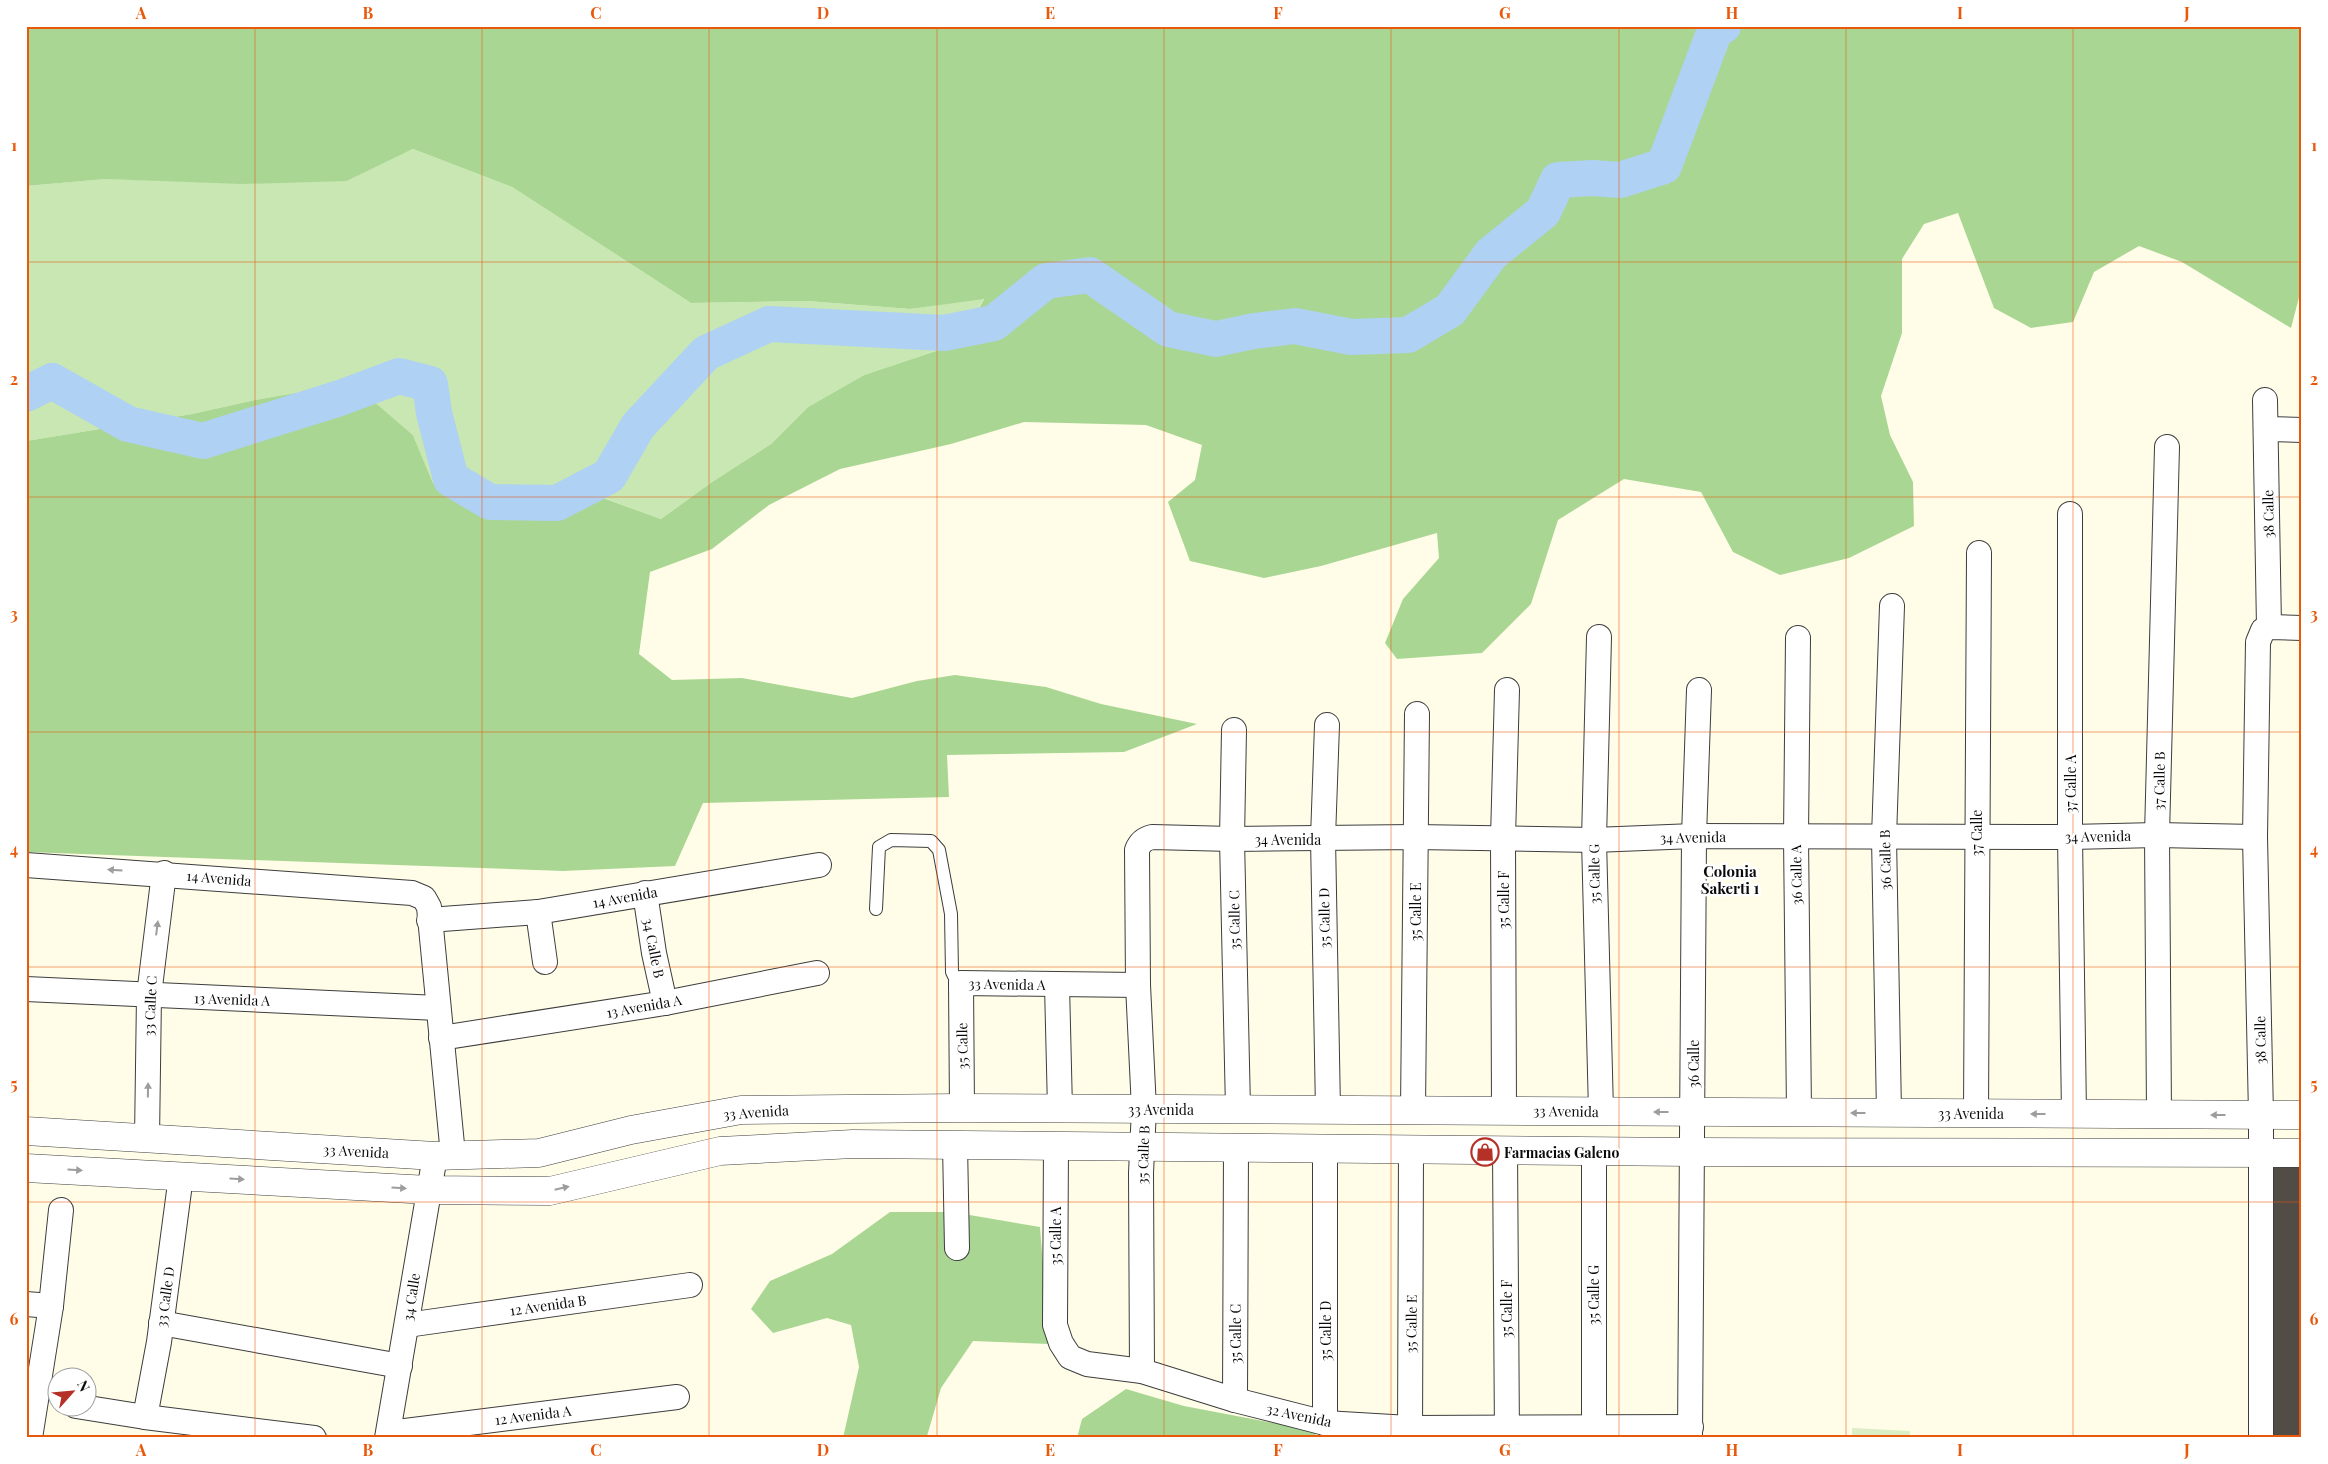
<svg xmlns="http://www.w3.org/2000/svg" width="2328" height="1464" viewBox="0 0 2328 1464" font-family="'Playfair Display',serif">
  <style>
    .green { fill: #c8e7b3 }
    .forest { fill: #a9d793 }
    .pitch { fill: #dbeec5 }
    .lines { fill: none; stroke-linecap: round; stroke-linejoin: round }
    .river { stroke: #aed1f4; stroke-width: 36 }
    .building { fill: #524c47 }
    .service-casing { stroke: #3d3d3d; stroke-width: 14 }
    .minor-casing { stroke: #3d3d3d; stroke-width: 26 }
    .tertiary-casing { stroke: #3d3d3d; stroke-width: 29 }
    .service { stroke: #fff; stroke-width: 12 }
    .minor { stroke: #fff; stroke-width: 24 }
    .tertiary { stroke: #fff; stroke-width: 28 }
    .oneway { fill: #9d9d9d }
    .grid { fill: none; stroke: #e8590c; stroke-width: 1; stroke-opacity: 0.55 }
    .labels { text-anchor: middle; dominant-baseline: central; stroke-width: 5; stroke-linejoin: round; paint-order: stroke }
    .street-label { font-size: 14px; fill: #0a0a0a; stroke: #fff }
    .poi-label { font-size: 14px; font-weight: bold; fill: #0a0a0a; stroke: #fff; text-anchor: start }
    .neighbourhood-label { font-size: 15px; font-weight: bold; fill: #0a0a0a; stroke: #fff }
    .neatline { fill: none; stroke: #e8590c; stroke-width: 2 }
    .grid-label { font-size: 16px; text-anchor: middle; font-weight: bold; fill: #e8590c }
  </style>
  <rect width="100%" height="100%" fill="#fffde7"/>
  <!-- green -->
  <polygon class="green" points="413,149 512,187 691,303 807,301 910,309 984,298 960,343 864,375 808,407 771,444 712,482 661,519 571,486 500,504 433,483 413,435 370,398 312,390 255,400 192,414 26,441 26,186 105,179 347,181"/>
  <!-- forest -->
  <g class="forest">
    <polygon points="26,26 2302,26 2302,286 2291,328 2182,262 2139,246 2094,272 2073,322 2031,328 1994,308 1958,213 1924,224 1902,259 1902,333 1881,396 1890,435 1913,482 1914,526 1849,558 1780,575 1733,552 1701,492 1624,479 1558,520 1531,604 1482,653 1397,659 1385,643 1403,599 1439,558 1437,533 1321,566 1264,578 1190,561 1168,502 1195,480 1202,445 1146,425 1024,422 951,444 840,469 769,505 712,549 650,572 639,654 672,680 742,678 852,698 917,681 955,675 1046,687 1101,704 1197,724 1124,752 947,755 949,797 703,803 675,866 563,871 26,852 26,441 192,414 255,400 312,390 370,398 413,435 433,483 500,504 570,486 661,519 712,482 771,444 808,407 864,375 960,343 984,299 910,309 807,301 691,303 512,187 413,149 347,181 242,184 106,179 26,186"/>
    <polygon points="890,1212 952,1212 1040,1227 1049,1344 973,1341 941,1388 927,1436 929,1438 843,1438 859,1367 851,1325 827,1318 773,1333 751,1309 770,1281 832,1254"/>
    <polygon points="1126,1389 1184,1406 1316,1431 1315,1438 1077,1438 1082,1419"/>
  </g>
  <!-- pitch -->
  <polygon class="pitch" points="1852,1428 1910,1431 1910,1438 1852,1438"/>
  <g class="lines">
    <!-- river -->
    <polyline class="river" points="26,394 52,381 128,424 203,441 340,398 399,376 430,384 434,413 451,479 490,502 557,503 609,476 638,426 706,353 769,324 944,333 994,323 1046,281 1090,275 1168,329 1216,339 1254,331 1295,326 1351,337 1408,335 1450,310 1491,254 1543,212 1558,180 1593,178 1620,180 1664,166 1715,30 1723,26"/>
  </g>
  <!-- building -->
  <polygon class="building" points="2270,1160 2302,1160 2302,1438 2271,1438"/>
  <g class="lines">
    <!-- service casing -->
    <g class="service-casing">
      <polyline id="service" points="876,909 879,847 891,840 931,841 939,850 951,914 952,972 955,978 961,983"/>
    </g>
    <!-- minor casing -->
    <g class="minor-casing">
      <g id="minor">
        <polyline points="2265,400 2269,627"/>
        <polyline points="2266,429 2302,430"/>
        <polyline points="2070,514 2070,837 2074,1114"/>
        <polyline points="1599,637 1594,840 1601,1111"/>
        <polyline points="1798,638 1796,837 1799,1113"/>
        <polyline points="1327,725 1323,838 1328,1110"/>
        <polyline points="1234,730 1232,839 1238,1109"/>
        <polyline points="26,865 412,893 424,898 429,907 453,1155"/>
        <polyline points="645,893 654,953 665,1003"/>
        <polyline points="538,912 545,962"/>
        <polyline points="429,920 538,912 819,865"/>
        <polyline points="1057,985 1060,1109"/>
        <polyline points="26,989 438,1008"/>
        <polyline points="441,1038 665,1003 817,973"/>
        <polyline points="962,1108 961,983 1138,985"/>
        <polyline points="1413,1110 1417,714"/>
        <polyline points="1504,1110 1503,838 1507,690"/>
        <polyline points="1889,1113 1884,837 1892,606"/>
        <polyline points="1976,1114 1979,553"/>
        <polyline points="2159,1114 2157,835 2167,447"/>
        <polyline points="147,1139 149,995 164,873"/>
        <polyline points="955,1145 957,1248"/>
        <polyline points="1056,1146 1055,1325 1061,1343 1070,1357 1087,1364 1142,1371 1235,1400 1325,1423 1409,1428 1691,1427"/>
        <polyline points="1505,1150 1507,1438"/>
        <polyline points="26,1304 51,1306"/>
        <polyline points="161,1323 400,1366"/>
        <polyline points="407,1325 690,1285"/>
        <path d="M1142 1371 1141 1173 1144 1109 1138 985 1137 850C1140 842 1144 839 1152 837L1232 839 1415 837 1594 840 1694 836 2070 837 2157 835 2255 837"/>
        <polyline points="1235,1400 1236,1148"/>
        <polyline points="76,1406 145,1417 314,1438"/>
        <polyline points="145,1417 159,1342 181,1176"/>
        <polyline points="1325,1423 1325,1149"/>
        <polyline points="389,1433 677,1397"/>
        <polyline points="30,1438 51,1306 61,1210"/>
        <polyline points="387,1438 435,1156"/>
        <polyline points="1410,1438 1411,1150"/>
        <polyline points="1594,1438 1594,1151"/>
        <polyline points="1690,1438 1694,836 1699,690"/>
        <polyline points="2261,1438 2261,1115 2255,837 2258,642 2263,630 2269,627 2302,628"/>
      </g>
    </g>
    <!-- tertiary casing -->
    <g class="tertiary-casing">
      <g id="tertiary">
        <polyline points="26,1131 435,1156 539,1153 631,1130 741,1110 962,1108 2302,1115"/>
        <polyline points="26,1168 429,1190 550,1191 720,1151 853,1144 1692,1152 2302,1153"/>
      </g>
    </g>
    <!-- service -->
    <use href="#service" class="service"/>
    <!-- minor -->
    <use href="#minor" class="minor"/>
    <!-- tertiary -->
    <use href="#tertiary" class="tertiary"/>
  </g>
  <!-- one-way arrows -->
  <defs><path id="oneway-solid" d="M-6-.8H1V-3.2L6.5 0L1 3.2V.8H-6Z" transform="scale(1.25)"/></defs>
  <g class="oneway">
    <use href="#oneway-solid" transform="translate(115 870) rotate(-176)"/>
    <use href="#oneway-solid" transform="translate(157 928) rotate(-83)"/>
    <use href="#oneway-solid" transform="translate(148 1090) rotate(-89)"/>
    <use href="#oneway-solid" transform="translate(1661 1112) rotate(-180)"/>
    <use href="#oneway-solid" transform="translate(1858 1113) rotate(-180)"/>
    <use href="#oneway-solid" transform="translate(2038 1114) rotate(-180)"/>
    <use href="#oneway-solid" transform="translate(2218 1115) rotate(-180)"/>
    <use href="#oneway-solid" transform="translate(75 1170) rotate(3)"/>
    <use href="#oneway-solid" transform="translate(237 1179) rotate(3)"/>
    <use href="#oneway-solid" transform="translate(399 1188) rotate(3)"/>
    <use href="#oneway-solid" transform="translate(562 1188) rotate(-13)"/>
  </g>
  <!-- grid -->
  <path class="grid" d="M255 26V1438M482 26V1438M709 26V1438M937 26V1438M1164 26V1438M1391 26V1438M1619 26V1438M1846 26V1438M2073 26V1438M26 262H2302M26 497H2302M26 732H2302M26 967H2302M26 1202H2302"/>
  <!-- icons -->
  <defs>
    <g id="shop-ring" transform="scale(1.4375)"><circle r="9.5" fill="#fff" stroke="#b53127" stroke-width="1.5"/><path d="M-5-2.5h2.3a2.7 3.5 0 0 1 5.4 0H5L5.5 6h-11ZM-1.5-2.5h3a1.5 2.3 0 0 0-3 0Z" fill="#b53127"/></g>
  </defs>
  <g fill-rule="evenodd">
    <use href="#shop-ring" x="1485" y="1152"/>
  </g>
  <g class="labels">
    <!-- street labels -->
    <g class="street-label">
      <text transform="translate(2268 514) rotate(-91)">38 Calle</text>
      <text transform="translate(2159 781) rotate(-89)">37 Calle B</text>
      <text transform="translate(2070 784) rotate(-90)">37 Calle A</text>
      <text transform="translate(1976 833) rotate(-90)">37 Calle</text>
      <text transform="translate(2098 836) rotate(-1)">34 Avenida</text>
      <text transform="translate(1693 837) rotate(-1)">34 Avenida</text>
      <text x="1288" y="839">34 Avenida</text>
      <text transform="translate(1885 860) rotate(-91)">36 Calle B</text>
      <text transform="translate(1594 874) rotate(-91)">35 Calle G</text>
      <text transform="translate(1796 875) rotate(-91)">36 Calle A</text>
      <text transform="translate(219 878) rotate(5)">14 Avenida</text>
      <text transform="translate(625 897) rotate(-10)">14 Avenida</text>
      <text transform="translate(1503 900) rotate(-90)">35 Calle F</text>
      <text transform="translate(1415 912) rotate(-90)">35 Calle E</text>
      <text transform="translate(1324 918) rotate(-91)">35 Calle D</text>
      <text transform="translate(1234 920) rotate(-91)">35 Calle C</text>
      <text transform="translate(654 948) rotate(79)">34 Calle B</text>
      <text transform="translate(1007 984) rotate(1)">33 Avenida A</text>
      <text transform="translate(232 999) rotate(2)">13 Avenida A</text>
      <text transform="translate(150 1006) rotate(-87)">33 Calle C</text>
      <text transform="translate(644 1006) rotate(-10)">13 Avenida A</text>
      <text transform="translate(2260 1040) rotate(-91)">38 Calle</text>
      <text transform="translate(962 1046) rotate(-91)">35 Calle</text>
      <text transform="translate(1693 1064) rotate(-90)">36 Calle</text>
      <text x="1161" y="1109">33 Avenida</text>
      <text transform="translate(1566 1111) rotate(1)">33 Avenida</text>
      <text transform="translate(756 1112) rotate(-4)">33 Avenida</text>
      <text x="1971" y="1113">33 Avenida</text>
      <text transform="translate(356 1151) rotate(3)">33 Avenida</text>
      <text transform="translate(1143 1155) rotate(-88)">35 Calle B</text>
      <text transform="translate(1055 1236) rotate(-90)">35 Calle A</text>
      <text transform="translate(1593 1295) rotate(-90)">35 Calle G</text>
      <text transform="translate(165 1297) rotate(-82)">33 Calle D</text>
      <text transform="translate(411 1297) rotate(-81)">34 Calle</text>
      <text transform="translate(548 1305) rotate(-8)">12 Avenida B</text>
      <text transform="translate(1506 1309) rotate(-90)">35 Calle F</text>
      <text transform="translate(1411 1324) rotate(-89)">35 Calle E</text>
      <text transform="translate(1325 1331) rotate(-90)">35 Calle D</text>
      <text transform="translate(1235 1334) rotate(-90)">35 Calle C</text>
      <text transform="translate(533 1415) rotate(-7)">12 Avenida A</text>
      <text transform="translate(1299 1415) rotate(12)">32 Avenida</text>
    </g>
    <!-- poi labels -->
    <g class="poi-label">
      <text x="1504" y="1152">Farmacias Galeno</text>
    </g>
    <!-- neighbourhood labels -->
    <g class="neighbourhood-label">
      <text x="1730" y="871">Colonia<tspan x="1730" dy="17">Sakerti 1</tspan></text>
    </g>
  </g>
  <!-- border -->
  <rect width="2328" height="1464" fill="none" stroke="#ffffff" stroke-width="55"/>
  <!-- north arrow -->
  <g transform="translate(72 1392) rotate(63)"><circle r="24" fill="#ffffff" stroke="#9d9d9d"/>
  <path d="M0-4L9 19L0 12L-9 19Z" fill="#b53127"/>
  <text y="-8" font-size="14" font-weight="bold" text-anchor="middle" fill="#0a0a0a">N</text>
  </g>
  <rect x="28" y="28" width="2272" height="1408" class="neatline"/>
  <g class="grid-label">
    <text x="141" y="19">A</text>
    <text x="368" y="19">B</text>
    <text x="596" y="19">C</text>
    <text x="823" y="19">D</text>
    <text x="1050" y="19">E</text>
    <text x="1278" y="19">F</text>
    <text x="1505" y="19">G</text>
    <text x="1732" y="19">H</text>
    <text x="1960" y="19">I</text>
    <text x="2187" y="19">J</text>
    <text x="14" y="151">1</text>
    <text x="2314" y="151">1</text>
    <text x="14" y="385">2</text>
    <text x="2314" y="385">2</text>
    <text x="14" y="620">3</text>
    <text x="2314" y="620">3</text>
    <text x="14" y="855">4</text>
    <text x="2314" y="855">4</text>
    <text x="14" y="1090">5</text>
    <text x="2314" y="1090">5</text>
    <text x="14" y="1325">6</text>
    <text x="2314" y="1325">6</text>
    <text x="141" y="1456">A</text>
    <text x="368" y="1456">B</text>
    <text x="596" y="1456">C</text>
    <text x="823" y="1456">D</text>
    <text x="1050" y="1456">E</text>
    <text x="1278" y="1456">F</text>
    <text x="1505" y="1456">G</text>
    <text x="1732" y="1456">H</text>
    <text x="1960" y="1456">I</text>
    <text x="2187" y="1456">J</text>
  </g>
</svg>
